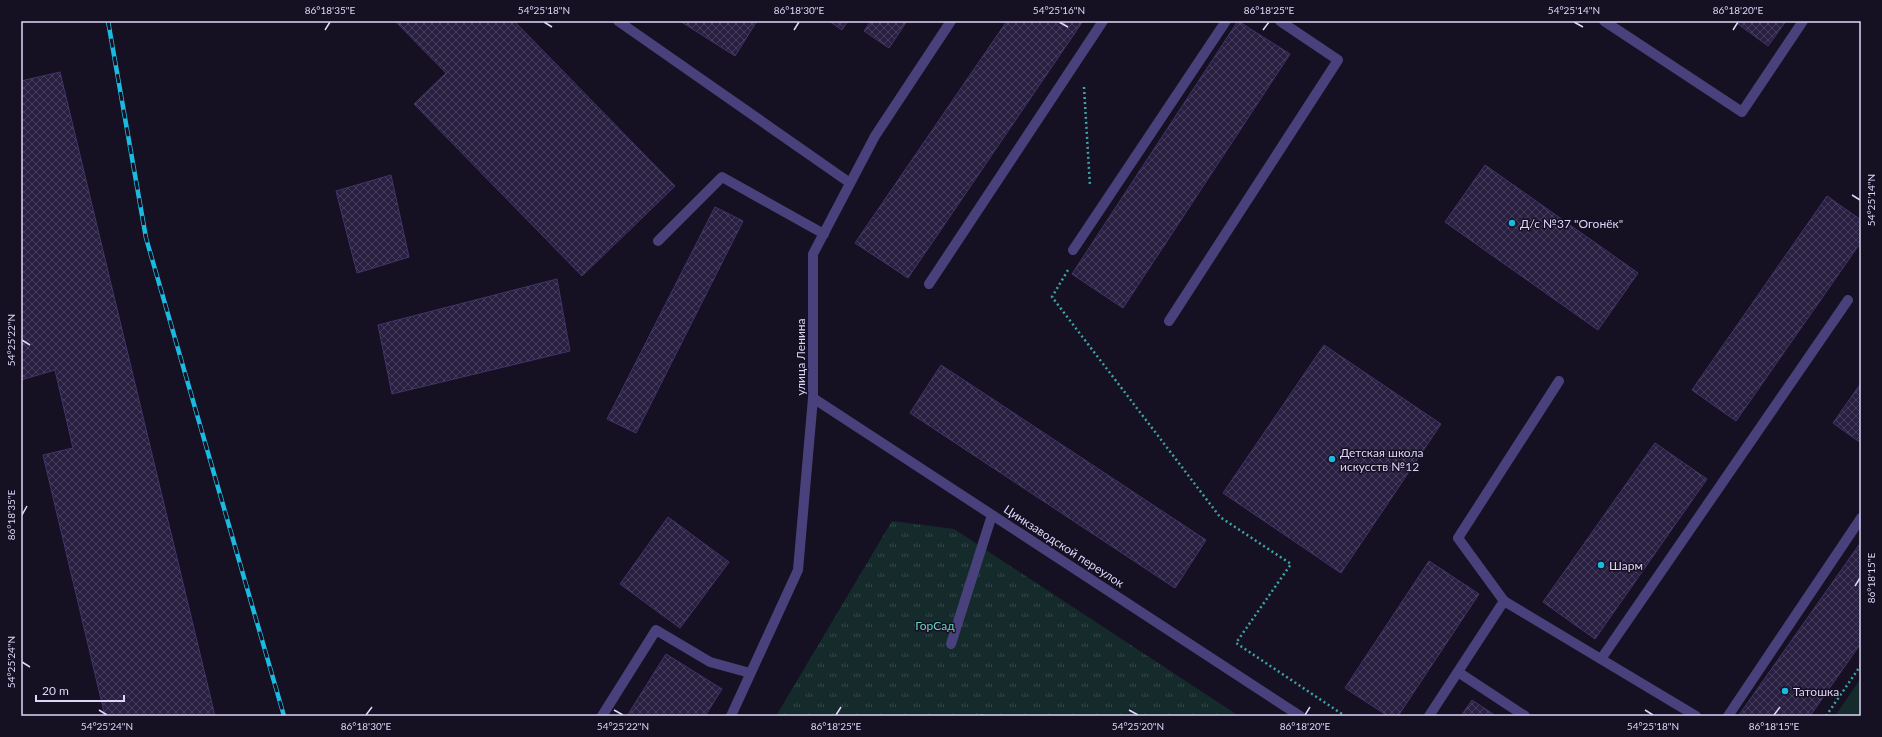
<svg xmlns="http://www.w3.org/2000/svg" width="1882" height="737" viewBox="0 0 1882 737" font-family="Lato,sans-serif">
  <style>
    .grass { fill: #142a2b }
    .park { fill: url(#park-tufts) }
    .building { fill: url(#building-cross-hatch); stroke: #43346a }
    .lines { fill: none; stroke-linecap: round; stroke-linejoin: round }
    .path { stroke: #3da4a7; stroke-width: 2.5; stroke-dasharray: 2 3; stroke-linecap: butt }
    .minor { stroke: #49417b; stroke-width: 10 }
    .rail-casing { stroke: #1bbbe1; stroke-width: 4.5 }
    .rail { stroke: #151122; stroke-width: 3; stroke-dasharray: 9; stroke-linecap: butt }
    .ticks { fill: none; stroke: #ded6fa; stroke-width: 1.5 }
    .poi-dot { fill: #1bbbe1; stroke: #151122; stroke-width: 1.5 }
    .labels { text-anchor: middle; dominant-baseline: central; stroke-width: 3; stroke-linejoin: round; paint-order: stroke }
    .poi-label { font-size: 12px; fill: #ded6fa; stroke: #151122; text-anchor: start }
    .street-label { font-size: 12px; fill: #ded6fa; stroke: #151122 }
    .park-label { font-size: 12px; fill: #6bd1c1; stroke: #151122 }
    .neatline { fill: none; stroke: #ded6fa; stroke-width: 1.5 }
    .ticks-label { font-size: 10px; text-anchor: middle; fill: #ded6fa }
  </style>
  <defs>
    <pattern id="park-tufts" width="24" height="20" patternUnits="userSpaceOnUse"><rect width="24" height="20" fill="#142a2b"/><path d="M3 7l-1-3M5 7V3M7 7l1-3M15 17l-1-3M17 17v-4M19 17l1-3" fill="none" stroke="#36484b"/></pattern>
    <pattern id="building-cross-hatch" width="8" height="8" patternUnits="userSpaceOnUse"><rect width="8" height="8" fill="#291f40"/><path d="M0 0l8 8M0 8l8-8" fill="none" stroke="#483f5c"/></pattern>
  </defs>
  <rect width="100%" height="100%" fill="#151122"/>
  <!-- grass -->
  <polygon class="grass" points="1861,678 1861,716 1835,716"/>
  <!-- park -->
  <polygon class="park" points="892,521 954,529 1239,716 776,716"/>
  <!-- building -->
  <g class="building">
    <polygon points="395,21 514,21 675,186 582,276 414,104 446,73"/>
    <polygon points="680,21 757,21 735,56"/>
    <polygon points="829,21 848,21 842,30"/>
    <polygon points="871,21 907,21 889,48 864,31"/>
    <polygon points="1007,21 1083,21 908,278 855,243"/>
    <polygon points="1238,21 1290,54 1123,308 1072,274"/>
    <polygon points="1734,21 1786,21 1768,46"/>
    <polygon points="60,72 215,716 105,716 43,455 73,448 55,370 21,380 21,81"/>
    <polygon points="1485,165 1638,273 1598,330 1445,222"/>
    <polygon points="391,175 409,257 357,273 336,191"/>
    <polygon points="1827,196 1861,220 1861,242 1736,421 1692,390"/>
    <polygon points="715,207 743,221 636,433 607,419"/>
    <polygon points="557,279 570,351 392,394 378,325"/>
    <polygon points="1324,345 1441,424 1341,573 1223,493"/>
    <polygon points="941,365 1206,540 1175,588 910,413"/>
    <polygon points="1861,383 1861,443 1833,423"/>
    <polygon points="1655,443 1707,479 1595,639 1543,602"/>
    <polygon points="668,517 729,562 680,628 620,584"/>
    <polygon points="1861,542 1861,643 1810,716 1741,716 1739,715"/>
    <polygon points="1429,561 1479,594 1398,716 1388,716 1345,688"/>
    <polygon points="666,654 722,689 705,716 627,716"/>
    <polygon points="1472,700 1496,716 1461,716"/>
  </g>
  <g class="lines">
    <!-- path -->
    <g class="path">
      <polyline points="1084,87 1090,186"/>
      <polyline points="1068,270 1052,297 1220,517 1291,564 1236,643 1345,716"/>
      <polyline points="982,714 982,716"/>
      <polyline points="1826,716 1861,665"/>
    </g>
    <!-- minor -->
    <g class="minor">
      <polyline points="618,21 850,183"/>
      <polyline points="1604,21 1742,112 1803,21"/>
      <polyline points="658,241 722,177 824,234"/>
      <polyline points="1073,250 1226,21"/>
      <polyline points="929,284 1103,21"/>
      <polyline points="1169,321 1338,60 1280,21"/>
      <polyline points="813,398 1300,716"/>
      <polyline points="1504,601 1458,538 1559,381"/>
      <polyline points="951,644 992,515"/>
      <polyline points="1601,659 1848,300"/>
      <polyline points="1458,672 1525,716"/>
      <polyline points="602,716 656,630 710,662 750,673"/>
      <polyline points="731,716 798,570 813,398 813,254 875,136 951,21"/>
      <polyline points="1429,716 1504,601 1696,716"/>
      <polyline points="1728,716 1861,518"/>
    </g>
    <!-- rail casing -->
    <g class="rail-casing">
      <polyline id="rail" points="108,21 146,238 284,716"/>
    </g>
    <!-- rail -->
    <use href="#rail" class="rail"/>
  </g>
  <!-- ticks -->
  <path class="ticks" d="M544 22 552 27M1059 22 1068 27M1574 22 1583 27M325 30 330 22M794 30 799 22M1263 30 1269 22M1733 30 1738 22M1852 195 1860 200M22 340 30 345M22 515 27 506M1855 586 1860 578M22 662 30 667M99 710 107 715M614 710 623 715M1129 710 1138 715M1645 710 1653 715M366 715 372 707M836 715 841 707M1305 715 1310 707M1774 715 1780 707"/>
  <!-- markers -->
  <g class="poi-dot">
    <circle cx="1512" cy="223" r="4"/>
    <circle cx="1332" cy="459" r="4"/>
    <circle cx="1601" cy="565" r="4"/>
    <circle cx="1785" cy="691" r="4"/>
  </g>
  <g class="labels">
    <!-- poi labels -->
    <g class="poi-label">
      <text x="1520" y="223">Д/с №37 "Огонёк"</text>
      <text x="1340" y="452">Детская школа<tspan x="1340" dy="14">искусств №12</tspan></text>
      <text x="1609" y="565">Шарм</text>
      <text x="1793" y="691">Татошка</text>
    </g>
    <!-- street labels -->
    <g class="street-label">
      <text transform="translate(800 357) rotate(-90)">улица Ленина</text>
      <text transform="translate(1064 546) rotate(33)">Цинкзаводской переулок</text>
    </g>
    <!-- park labels -->
    <g class="park-label">
      <text x="935" y="625">ГорСад</text>
    </g>
  </g>
  <!-- border -->
  <rect width="1882" height="737" fill="none" stroke="#151122" stroke-width="44"/>
  <!-- scale -->
  <path d="M36 695v6h88v-6" fill="none" stroke="#ded6fa" stroke-width="2"/>
  <text x="42" y="695" font-size="12" fill="#ded6fa" stroke="#151122" stroke-width="3" paint-order="stroke">20 m</text>
  <rect x="22" y="22" width="1838" height="693" class="neatline"/>
  <g class="ticks-label">
    <text x="330" y="14">86°18'35"E</text>
    <text x="544" y="14">54°25'18"N</text>
    <text x="799" y="14">86°18'30"E</text>
    <text x="1059" y="14">54°25'16"N</text>
    <text x="1269" y="14">86°18'25"E</text>
    <text x="1574" y="14">54°25'14"N</text>
    <text x="1738" y="14">86°18'20"E</text>
    <text transform="translate(1871 200) rotate(-90)" y="4">54°25'14"N</text>
    <text transform="translate(11 340) rotate(-90)" y="4">54°25'22"N</text>
    <text transform="translate(11 515) rotate(-90)" y="4">86°18'35"E</text>
    <text transform="translate(1871 578) rotate(-90)" y="4">86°18'15"E</text>
    <text transform="translate(11 662) rotate(-90)" y="4">54°25'24"N</text>
    <text x="107" y="730">54°25'24"N</text>
    <text x="366" y="730">86°18'30"E</text>
    <text x="623" y="730">54°25'22"N</text>
    <text x="836" y="730">86°18'25"E</text>
    <text x="1138" y="730">54°25'20"N</text>
    <text x="1305" y="730">86°18'20"E</text>
    <text x="1653" y="730">54°25'18"N</text>
    <text x="1774" y="730">86°18'15"E</text>
  </g>
</svg>
